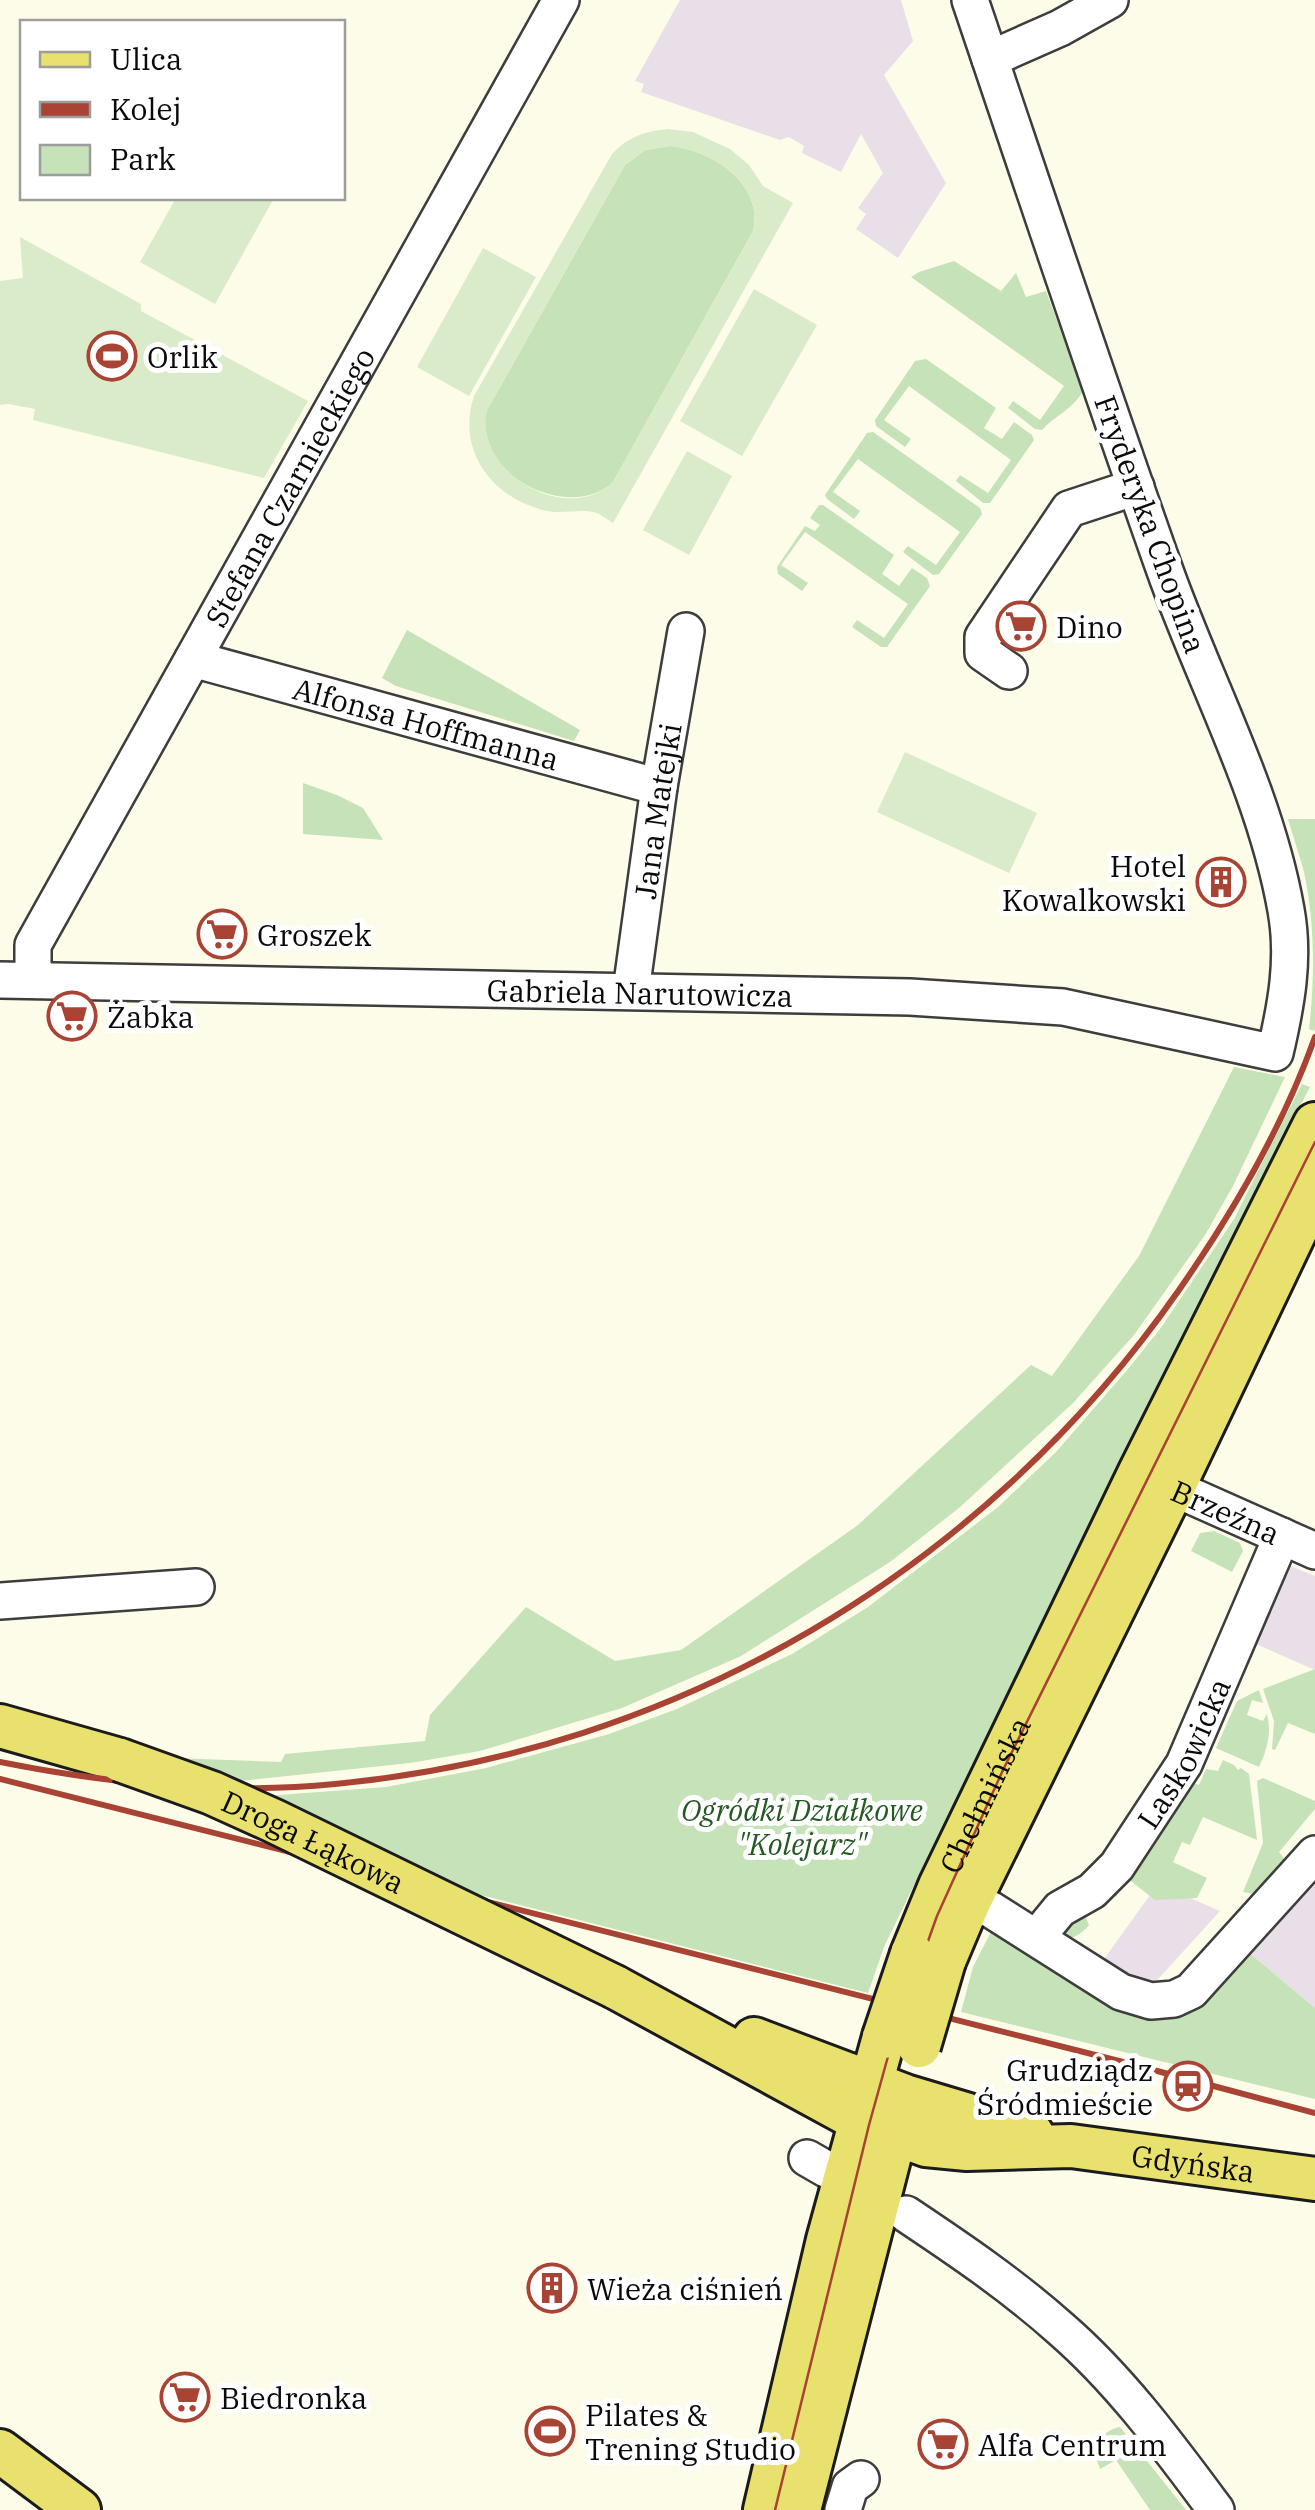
<svg xmlns="http://www.w3.org/2000/svg" width="1315" height="2510" viewBox="0 0 1315 2510" font-family="'IBM Plex Serif',serif">
  <style>
    .industrial { fill: #e8dfe8 }
    .green { fill: #c6e2b8 }
    .pitch { fill: #d9ebc8; fill-rule: evenodd }
    .lines { fill: none; stroke-linecap: round; stroke-linejoin: round }
    .minor-casing { stroke: #3d3d3d; stroke-width: 40 }
    .major-casing { stroke: #1b1b1b; stroke-width: 48 }
    .minor { stroke: #fff; stroke-width: 35 }
    .major { stroke: #e9e16d; stroke-width: 42 }
    .tram { stroke: #a94333; stroke-width: 2.5 }
    .rail { stroke: #a94333; stroke-width: 6 }
    .major-bridge-casing { stroke: #1b1b1b; stroke-width: 48; stroke-linecap: butt }
    .major-bridge { stroke: #e9e16d; stroke-width: 42 }
    .labels { text-anchor: middle; dominant-baseline: central; stroke-width: 10; stroke-linejoin: round; paint-order: stroke }
    .poi-label { font-size: 30px; fill: #0a0a0a; stroke: #fff; text-anchor: start }
    .street-label { font-size: 30px; fill: #0a0a0a; stroke: #fff }
    .park-label { font-size: 30px; font-style: italic; fill: #245923; stroke: #fff }
  </style>
  <rect width="100%" height="100%" fill="#fdfce9"/>
  <!-- industrial -->
  <g class="industrial">
    <polygon points="680,0 901,0 913,41 884,75 946,183 898,258 856,229 866,214 858,208 883,173 861,134 841,172 802,153 804,146 789,137 780,140 641,92 644,84 635,81"/>
    <polygon points="1266,1556 1315,1576 1315,1670 1231,1633"/>
    <polygon points="1315,1875 1315,2008 1246,1950"/>
    <polygon points="1158,1884 1220,1911 1150,1988 1104,1959"/>
  </g>
  <!-- green -->
  <g class="green">
    <path d="M670 146C710 149 765 184 753 231L613 482C573 521 484 479 484 426 484 421 486 415 487 410L625 165 645 150Z"/>
    <path d="M954 261 1001 291 1016 273 1026 297 1046 291 1083 391C1073 409 1056 415 1042 430L1035 429 1008 408 1013 401 1040 420 1064 386 911 277 919 272Z"/>
    <polygon points="926,359 996,408 984,428 1002,439 1014,422 1032,435 1034,440 990,503 983,503 956,481 960,475 988,493 1011,460 909,386 884,420 911,439 905,447 876,426 875,420 915,361"/>
    <polygon points="873,432 980,508 982,514 939,574 933,575 903,552 908,546 936,565 960,532 858,459 833,492 860,511 854,519 827,499 825,495 867,433"/>
    <polygon points="819,505 823,505 894,555 882,574 899,586 912,568 927,578 930,586 887,647 881,647 852,627 857,620 884,638 908,604 805,532 781,565 808,583 802,591 778,574 777,567 805,526 815,531 820,525 810,518"/>
    <polygon points="407,630 580,730 574,741 396,686 382,678"/>
    <polygon points="303,783 337,795 363,808 383,840 303,834"/>
    <path d="M1288 819H1315V1028L1314 1031 1309 1029C1315 977 1315 923 1304 872 1299 854 1293 836 1288 819Z"/>
    <polygon points="1234,1067 1285,1077 1233,1186 1205,1235 1134,1335 1073,1403 959,1508 890,1562 741,1656 622,1708 480,1751 410,1763 231,1782 173,1758 281,1762 285,1754 425,1741 430,1715 526,1607 615,1661 681,1650 858,1525 1031,1365 1052,1376 1139,1256"/>
    <polygon points="1302,1084 1310,1087 1138,1423 884,1947 868,1993 465,1891 265,1796 386,1787 486,1768 609,1734 677,1709 792,1654 868,1607 998,1507 1056,1452 1128,1369 1160,1329 1234,1219"/>
    <polygon points="1214,1531 1240,1543 1243,1551 1232,1572 1191,1551 1200,1533"/>
    <polygon points="1315,1669 1315,1734 1288,1723 1275,1750 1272,1749 1274,1721 1263,1689"/>
    <path d="M1259 1690 1263 1703 1252 1700 1247 1715 1263 1721 1267 1714C1272 1733 1267 1750 1259 1767L1216 1748 1237 1701Z"/>
    <path d="M1223 1760 1234 1765 1238 1770 1241 1768 1249 1774 1257 1840 1203 1817 1190 1845 1182 1842 1173 1862 1207 1878 1197 1898 1155 1900 1127 1878 1116 1897 1109 1891 1083 1911 1089 1925C1080 1936 1072 1939 1057 1940L1188 1781 1199 1785 1206 1769 1218 1771Z"/>
    <polygon points="1263,1778 1315,1801 1315,1809 1279,1852 1288,1863 1255,1894 1243,1892 1263,1843 1257,1781"/>
    <polygon points="993,1928 1132,2016 1157,2020 1182,2014 1246,1950 1315,2008 1315,2099 961,2012 973,1967"/>
    <path d="M1120 2427 1186 2510H1150L1116 2460 1100 2469 1093 2449C1098 2438 1108 2429 1120 2427Z"/>
  </g>
  <!-- pitch -->
  <g class="pitch">
    <path d="M668 129 693 132 730 149 749 165 763 186 793 203 613 523C607 519 599 513 593 512 581 509 562 514 547 511 492 499 456 450 474 396L612 154C628 137 645 131 668 129ZM670 146C710 149 765 184 753 231L613 482C567 527 473 471 487 410L625 165 645 150Z"/>
    <polygon points="176,198 274,198 215,304 140,262"/>
    <polygon points="20,237 141,304 141,311 308,401 264,478 33,420 35,409 8,404 0,405 0,281 23,278"/>
    <polygon points="483,248 536,277 469,396 417,367"/>
    <polygon points="754,289 817,325 742,456 680,421"/>
    <polygon points="687,451 732,476 689,555 643,530"/>
    <polygon points="905,752 1037,813 1009,873 877,812"/>
  </g>
  <g class="lines">
    <!-- minor casing -->
    <g class="minor-casing">
      <g id="minor">
        <polyline points="990,59 1060,28 1110,0"/>
        <path id="s1" d="M193 659 659 787"/>
        <polyline points="1009,671 983,653 983,637 1069,509 1136,487"/>
        <path id="s2" d="M0 980 910 997 1063 1007 1275 1053C1286 1006 1295 959 1286 910 1265 791 1204 681 1164 568 1097 379 1034 189 970 0"/>
        <path id="s3" d="M33 980V945L561 0"/>
        <path id="s4" d="M631 991 659 787 686 631"/>
        <path id="s5" d="M1151 1478 1315 1551"/>
        <polyline points="0,1601 196,1587"/>
        <polyline points="968,1904 990,1909 1121,1992 1151,2001 1174,1999 1191,1991 1315,1854"/>
        <path id="s6" d="M1037 1937 1060 1909 1092 1891 1117 1866 1184 1764 1282 1536"/>
        <polyline points="807,2158 826,2169"/>
        <path d="M906 2214C960 2250 1013 2286 1061 2329 1121 2381 1169 2447 1216 2510"/>
        <polyline points="843,2510 850,2487 861,2479"/>
      </g>
    </g>
    <!-- major casing -->
    <g class="major-casing">
      <g id="major">
        <polyline points="0,1726 120,1760"/>
        <path id="s7" d="M912 1954 940 1886 1140 1472 1315 1124"/>
        <polyline points="944,1961 968,1904 1173,1488 1315,1190"/>
        <path id="s8" d="M615 1987 861 2121 926 2145 967 2149 1071 2146 1315 2179"/>
        <polyline points="754,2039 905,2096 1032,2134"/>
        <polyline points="0,2451 79,2510"/>
        <polyline points="765,2510 828,2240 884,2037"/>
        <polyline points="799,2510 902,2108"/>
      </g>
    </g>
    <!-- minor -->
    <use href="#minor" class="minor"/>
    <!-- major -->
    <use href="#major" class="major"/>
    <!-- tram -->
    <polyline class="tram" points="775,2510 869,2125 892,2042 937,1916 1003,1770 1315,1142"/>
    <!-- rail -->
    <g class="rail">
      <path d="M0 1762C109 1784 223 1795 335 1784 676 1752 983 1571 1179 1290 1234 1211 1283 1127 1315 1037"/>
      <polyline points="0,1779 1131,2064 1315,2113"/>
    </g>
    <!-- major-bridge casing -->
    <g class="major-bridge-casing">
      <g id="major-bridge">
        <path id="s9" d="M120 1760 212 1793 274 1821 615 1987"/>
        <polyline points="884,2037 912,1954"/>
        <polyline points="919,2046 944,1961"/>
      </g>
    </g>
    <!-- major-bridge -->
    <use href="#major-bridge" class="major-bridge"/>
  </g>
  <!-- icons -->
  <defs>
    <g id="stadium-ring" transform="scale(2.5)"><circle r="9.5" fill="#fff" stroke="#a94333" stroke-width="1.5"/><path d="M0-5a6.5 5 0 1 0 0 10a6.5 5 0 1 0 0-10ZM-3.5-1.8h7v3.6h-7Z" fill="#a94333"/></g>
    <g id="supermarket-ring" transform="scale(2.5)"><circle r="9.5" fill="#fff" stroke="#a94333" stroke-width="1.5"/><path d="M-6-5.5h2.5l.6 2H6L4.5 2H-2.5L-4.4-4H-6ZM-1.5 3.2a1.3 1.3 0 1 0 .1 0ZM3 3.2a1.3 1.3 0 1 0 .1 0Z" fill="#a94333"/></g>
    <g id="building-ring" transform="scale(2.5)"><circle r="9.5" fill="#fff" stroke="#a94333" stroke-width="1.5"/><path d="M-4-6H4V6H1V3H-1V6H-4ZM-2.5-4.3h1.7v1.8h-1.7ZM.8-4.3h1.7v1.8H.8ZM-2.5-1h1.7V.8h-1.7ZM.8-1h1.7V.8H.8Z" fill="#a94333"/></g>
    <g id="station-ring" transform="scale(2.5)"><circle r="9.5" fill="#fff" stroke="#a94333" stroke-width="1.5"/><path d="M-3-6H3Q5-6 5-4V2Q5 4 3 4L4.5 6H3L1.5 4h-3L-3 6H-4.5L-3 4Q-5 4-5 2V-4Q-5-6-3-6ZM-3.5-4v3h7v-3ZM-3.5 1v1.5H-2V1ZM2 1v1.5H3.5V1Z" fill="#a94333"/></g>
  </defs>
  <g fill-rule="evenodd">
    <use href="#stadium-ring" x="112" y="356"/>
    <use href="#supermarket-ring" x="1021" y="626"/>
    <use href="#building-ring" x="1221" y="882"/>
    <use href="#supermarket-ring" x="222" y="934"/>
    <use href="#supermarket-ring" x="72" y="1016"/>
    <use href="#station-ring" x="1188" y="2086"/>
    <use href="#building-ring" x="552" y="2288"/>
    <use href="#supermarket-ring" x="185" y="2397"/>
    <use href="#stadium-ring" x="550" y="2431"/>
    <use href="#supermarket-ring" x="943" y="2444"/>
  </g>
  <g class="labels">
    <!-- poi labels -->
    <g class="poi-label">
      <text x="147" y="356">Orlik</text>
      <text x="1056" y="626">Dino</text>
      <text x="1186" y="865" text-anchor="end">Hotel<tspan x="1186" dy="34">Kowalkowski</tspan></text>
      <text x="257" y="934">Groszek</text>
      <text x="107" y="1016">Żabka</text>
      <text x="1153" y="2069" text-anchor="end">Grudziądz<tspan x="1153" dy="34">Śródmieście</tspan></text>
      <text x="587" y="2288">Wieża ciśnień</text>
      <text x="220" y="2397">Biedronka</text>
      <text x="585" y="2414">Pilates &amp;<tspan x="585" dy="34">Trening Studio</tspan></text>
      <text x="978" y="2444">Alfa Centrum</text>
    </g>
    <!-- street labels -->
    <g class="street-label">
      <text stroke="none"><textPath href="#s3" startOffset="560">Stefana Czarnieckiego</textPath></text>
      <text transform="translate(1151 524) rotate(70)">Fryderyka Chopina</text>
      <text stroke="none"><textPath href="#s1" startOffset="242">Alfonsa Hoffmanna</textPath></text>
      <text stroke="none"><textPath href="#s4" startOffset="182">Jana Matejki</textPath></text>
      <text stroke="none"><textPath href="#s2" startOffset="640">Gabriela Narutowicza</textPath></text>
      <text stroke="none"><textPath href="#s5" startOffset="82">Brzeźna</textPath></text>
      <text stroke="none"><textPath href="#s6" startOffset="240">Laskowicka</textPath></text>
      <text stroke="none"><textPath href="#s7" startOffset="175">Chełmińska</textPath></text>
      <text stroke="none"><textPath href="#s9" startOffset="210">Droga Łąkowa</textPath></text>
      <text stroke="none"><textPath href="#s8" startOffset="618">Gdyńska</textPath></text>
    </g>
    <!-- park labels -->
    <g class="park-label">
      <text x="802" y="1809">Ogródki Działkowe<tspan x="802" dy="34">"Kolejarz"</tspan></text>
    </g>
  </g>
  <!-- legend -->
  <rect x="20" y="20" width="325" height="180" fill="#ffffff" stroke="#9d9d9d" stroke-width="2.5"/>
  <rect x="40" y="52" width="50" height="15" fill="#e9e16d" stroke="#9d9d9d" stroke-width="2.5"/>
  <text x="110" y="70" font-size="30" fill="#0a0a0a">Ulica</text>
  <rect x="40" y="102" width="50" height="15" fill="#a94333" stroke="#9d9d9d" stroke-width="2.5"/>
  <text x="110" y="120" font-size="30" fill="#0a0a0a">Kolej</text>
  <rect x="40" y="145" width="50" height="30" fill="#c6e2b8" stroke="#9d9d9d" stroke-width="2.5"/>
  <text x="110" y="170" font-size="30" fill="#0a0a0a">Park</text>
</svg>
